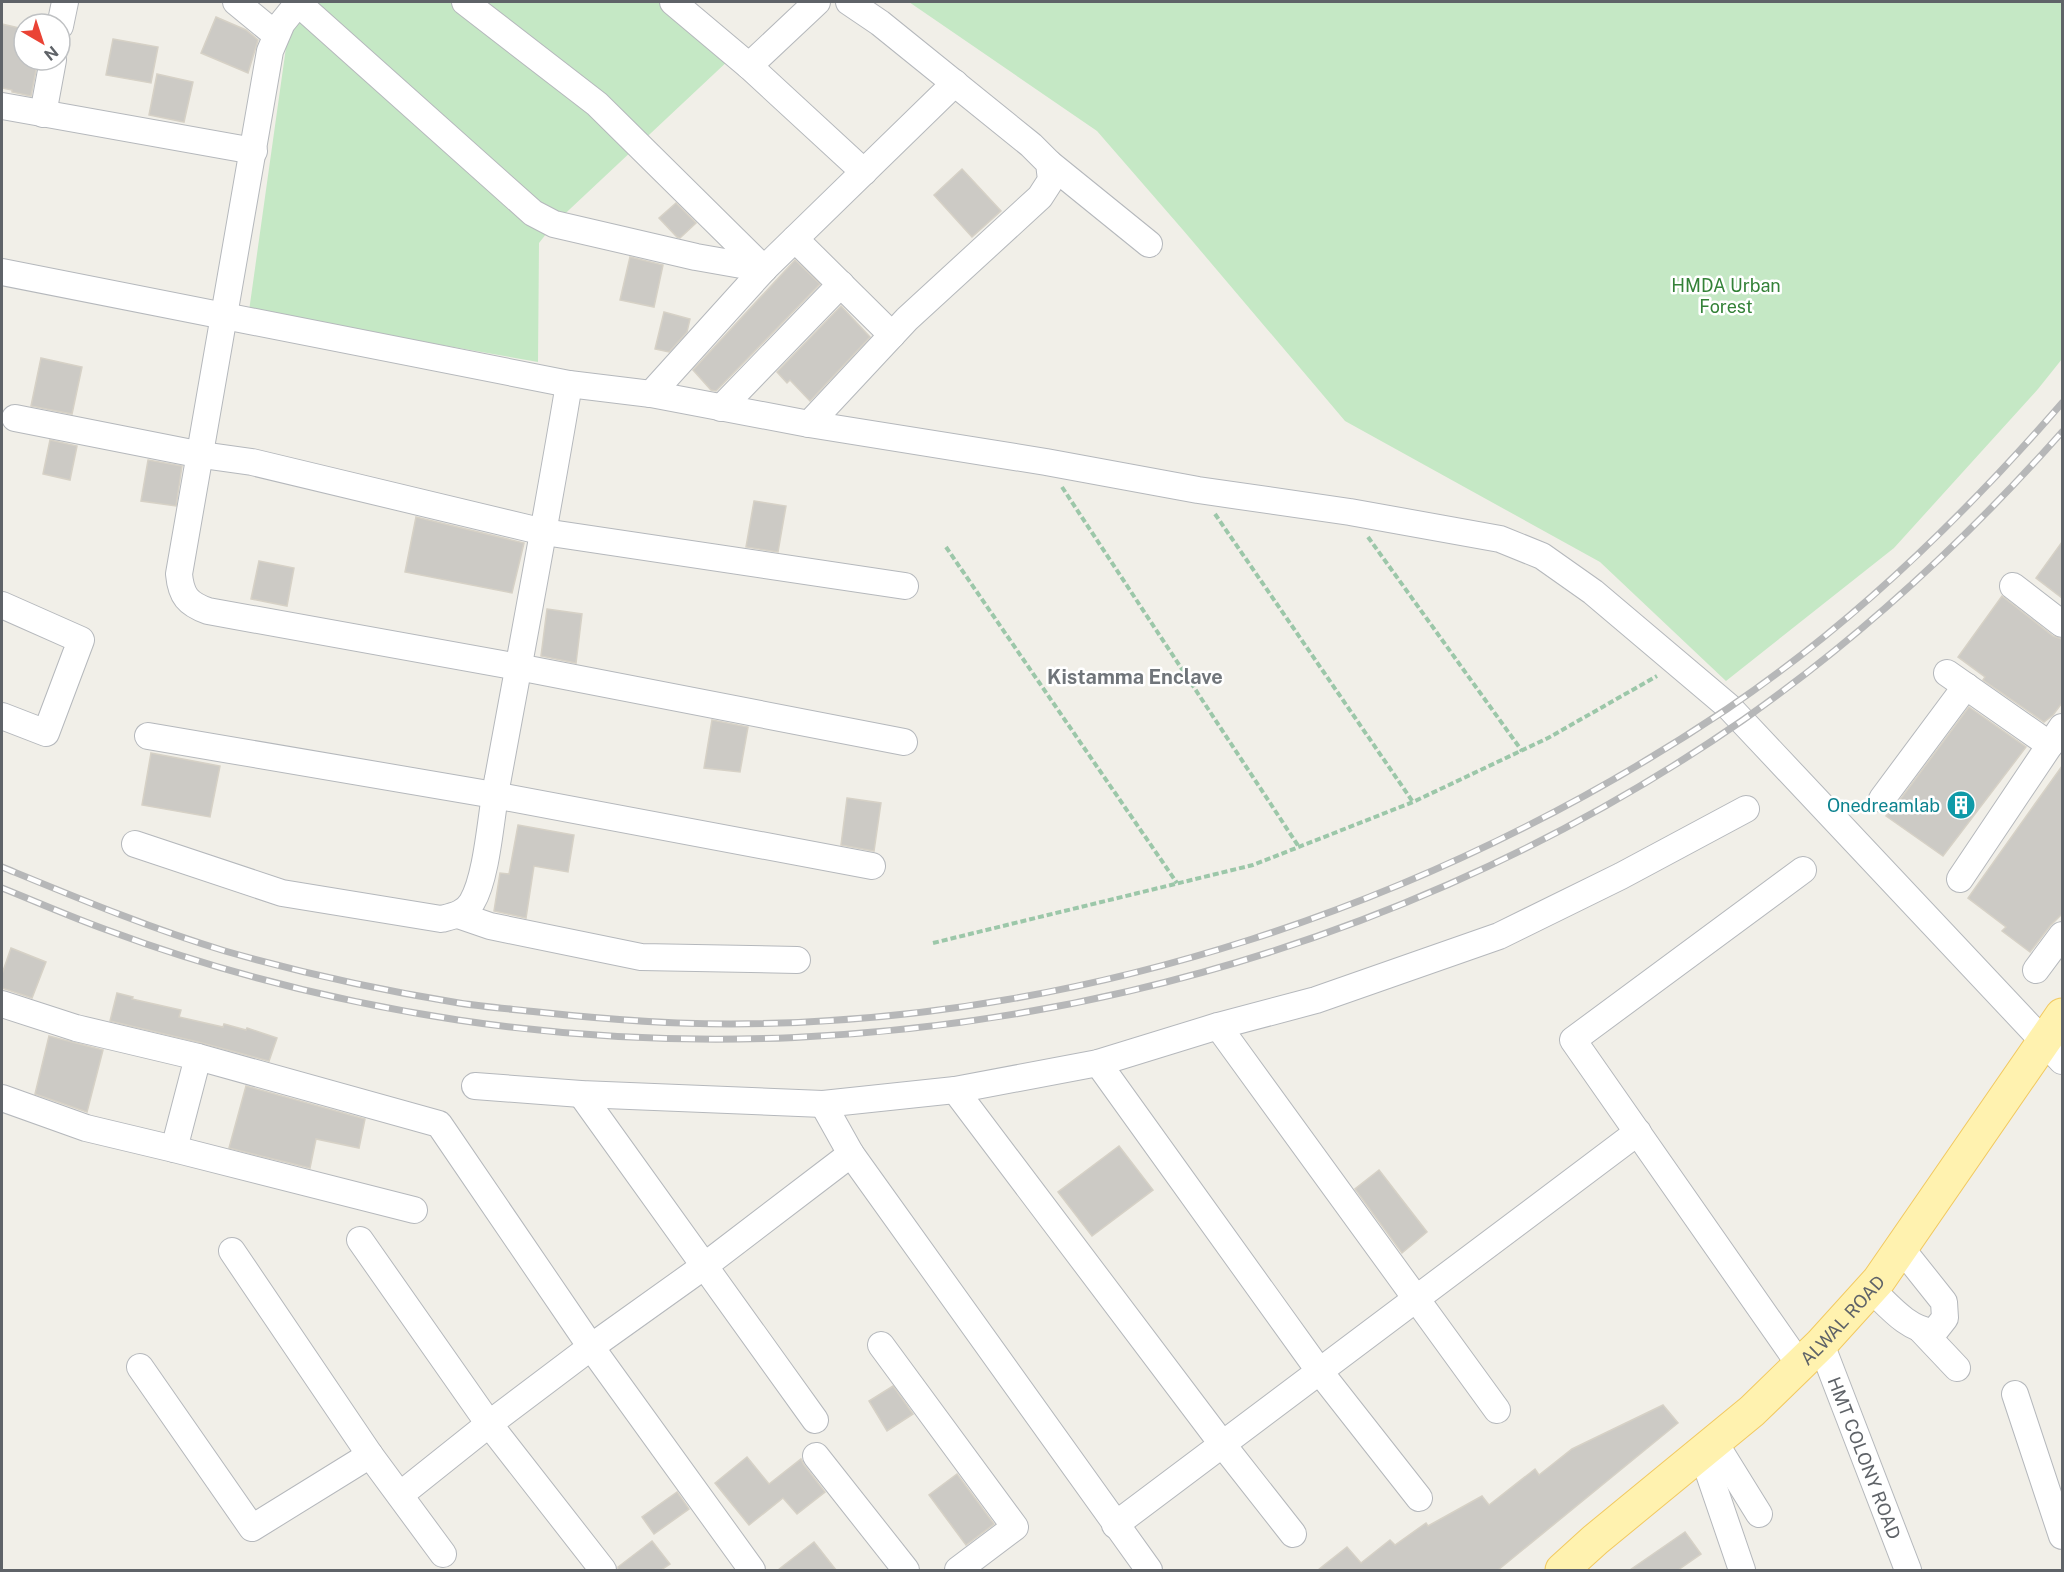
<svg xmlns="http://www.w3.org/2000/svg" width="2064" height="1572" viewBox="0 0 2064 1572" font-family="'Public Sans',sans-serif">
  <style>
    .green { fill: #c5e8c5 }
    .building { fill: #cccac5; stroke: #d6d1c6; stroke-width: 1.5 }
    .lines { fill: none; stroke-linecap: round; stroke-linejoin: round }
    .minor-casing { stroke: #b5b8bc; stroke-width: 28 }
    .major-casing { stroke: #f2c960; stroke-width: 35 }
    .path { stroke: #9cc7a9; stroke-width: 4; stroke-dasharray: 6 3; stroke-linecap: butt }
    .minor { stroke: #fff; stroke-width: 26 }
    .major { stroke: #fff2af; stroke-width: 33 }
    .rail-casing { stroke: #b6b7b8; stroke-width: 7 }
    .rail { stroke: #fff; stroke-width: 4.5; stroke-dasharray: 14; stroke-linecap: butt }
    .labels { text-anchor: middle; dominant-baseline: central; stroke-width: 5; stroke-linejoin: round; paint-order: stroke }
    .park-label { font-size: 18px; fill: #348238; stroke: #fff }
    .culture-label { font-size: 18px; fill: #0d838f; stroke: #fff; text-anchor: end }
    .street-label { font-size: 18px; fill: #5f6368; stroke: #fff }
    .neighbourhood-label { font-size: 20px; font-weight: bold; fill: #70757a; stroke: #fff }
  </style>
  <rect width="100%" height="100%" fill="#f1efe8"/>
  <!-- green -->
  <g class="green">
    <polygon points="305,2 664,2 731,58 554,224 539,243 538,362 249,311 290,19"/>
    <polygon points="909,2 2062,2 2062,359 2038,389 1894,548 1726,681 1600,562 1345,421 1183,230 1097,131"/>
  </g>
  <!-- building -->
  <g class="building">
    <polygon points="216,17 246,30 258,40 248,73 201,53"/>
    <polygon points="2,24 24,29 24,60 38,60 31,96 12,92 12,90 2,88"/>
    <polygon points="113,39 158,47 151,83 106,75"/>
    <polygon points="157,74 193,82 184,122 149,115"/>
    <polygon points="962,169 1001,211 972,237 934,195"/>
    <polygon points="676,203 696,223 680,238 677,237 659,218"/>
    <polygon points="630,257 663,265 654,307 620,300"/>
    <polygon points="795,260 820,284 716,391 711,390 693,370"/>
    <polygon points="841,306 870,337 810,401 790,380 787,383 777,372"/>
    <polygon points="664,312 690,319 687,332 669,352 655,349"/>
    <polygon points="41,358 82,367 72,414 31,406"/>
    <polygon points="50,440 77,446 70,480 43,474"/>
    <polygon points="148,460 182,466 176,506 141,501"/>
    <polygon points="754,501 786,506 778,552 746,547"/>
    <polygon points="416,517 524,543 512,593 405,572"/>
    <polygon points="2062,542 2062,598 2036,578"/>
    <polygon points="259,561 294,568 287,606 251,599"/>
    <polygon points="2002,596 2053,636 2062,639 2062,703 2053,715 2044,722 1983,680 1985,677 1958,657"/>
    <polygon points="547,609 582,614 576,663 541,656"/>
    <polygon points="1969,707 2026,747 1943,856 1886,816 1894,808"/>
    <polygon points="712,720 748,727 740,772 704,768"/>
    <polygon points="151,753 220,766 210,817 142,805"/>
    <polygon points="2062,766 2062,914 2050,926 2030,952 2002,931 2006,927 1968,898"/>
    <polygon points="847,798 881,803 874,851 841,845"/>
    <polygon points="518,825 574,835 568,872 534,866 526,918 494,911 500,873 509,874"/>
    <polygon points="11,948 46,962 32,998 2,988 2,974"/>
    <polygon points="117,993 133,997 132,999 181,1010 179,1017 223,1027 224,1024 246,1030 247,1028 277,1038 269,1061 202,1043 110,1021"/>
    <polygon points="49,1036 103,1050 87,1112 35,1094"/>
    <polygon points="246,1086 365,1119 359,1148 316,1139 310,1168 229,1148"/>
    <polygon points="1119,1146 1153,1190 1092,1236 1058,1192"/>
    <polygon points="1379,1170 1427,1232 1402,1253 1355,1189"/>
    <polygon points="893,1386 913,1414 887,1431 869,1401"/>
    <polygon points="1663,1405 1678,1423 1498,1570 1318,1570 1347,1547 1361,1563 1390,1540 1395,1545 1426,1523 1428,1526 1482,1496 1489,1505 1535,1469 1539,1475 1572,1449"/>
    <polygon points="747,1457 769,1484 801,1459 804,1465 825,1492 797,1514 783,1498 749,1525 715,1483"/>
    <polygon points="957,1474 994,1524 966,1545 929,1495"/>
    <polygon points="677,1492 689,1509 654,1534 642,1517"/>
    <polygon points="1685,1532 1701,1554 1678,1570 1630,1570"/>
    <polygon points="652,1541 670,1564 661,1570 618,1570 618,1567"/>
    <polygon points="814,1542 836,1570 778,1570"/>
  </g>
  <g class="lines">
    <!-- minor casing -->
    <g class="minor-casing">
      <g id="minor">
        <polyline points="236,2 275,34"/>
        <path d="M299 2 282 23 270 51 179 574C181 596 188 604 208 611L518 667 904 742"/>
        <polyline points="465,2 597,104 764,269"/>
        <polyline points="673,2 749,66 864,172"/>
        <polyline points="298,3 533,213 554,224 696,257 764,269"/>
        <polyline points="60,26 65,2"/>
        <polyline points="749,66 817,2"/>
        <polyline points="2,106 254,151"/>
        <polyline points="43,114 53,60"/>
        <polyline points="1049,163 1149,244"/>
        <polyline points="795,239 892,335"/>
        <polyline points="2,272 569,384 651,394 809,424 1046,462 1198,490 1350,512 1500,539 1542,556 1593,592 1729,707 2062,1061"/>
        <polyline points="651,394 764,269 955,83"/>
        <polyline points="721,408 841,284"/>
        <polyline points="15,418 202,455 252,462 544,532 905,586"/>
        <polyline points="809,424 907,319 1040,197 1051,180 1049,163 1031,145 880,23 849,2"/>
        <polyline points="2013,586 2062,624"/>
        <polyline points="2,605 81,640 46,733 2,716"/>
        <polyline points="1947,673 2050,745"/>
        <polyline points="148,736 494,795 872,866"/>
        <polyline points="1882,799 1966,686"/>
        <path d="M135 844 282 893 441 919C453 916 465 914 472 902 488 875 491 811 498 778 522 647 547 516 569 384"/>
        <polyline points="1960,879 2062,727"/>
        <polyline points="458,915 490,926 641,957 797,960"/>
        <polyline points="2036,970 2062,935"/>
        <polyline points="2,1004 76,1028 198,1057 439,1124 591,1347 752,1570"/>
        <polyline points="1218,1026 1497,1410"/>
        <polyline points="1098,1063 1320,1372 1419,1498"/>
        <polyline points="475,1086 581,1094 823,1104"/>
        <polyline points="955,1090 1223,1445 1293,1534"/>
        <polyline points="581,1094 815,1420"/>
        <polyline points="2,1098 86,1128 174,1149 414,1210"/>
        <polyline points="174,1149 198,1057"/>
        <polyline points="360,1240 489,1424 603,1570"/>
        <polyline points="232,1251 370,1455 443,1554"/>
        <path d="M1871 1289C1889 1306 1908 1330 1934 1332L1945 1318 1944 1302 1901 1248"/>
        <polyline points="1922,1331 1957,1368"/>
        <path id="s1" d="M1821 1344 1908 1570"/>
        <polyline points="881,1345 1015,1527 958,1570"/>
        <polyline points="1800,1365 1573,1040 1803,870"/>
        <polyline points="140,1367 252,1528 370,1455"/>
        <polyline points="2015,1394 2062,1536"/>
        <polyline points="1715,1443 1759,1514"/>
        <polyline points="1702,1453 1742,1570"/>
        <polyline points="816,1456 906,1570"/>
        <polyline points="400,1495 489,1424 591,1347 703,1267 851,1154"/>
        <polyline points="1115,1525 1638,1132"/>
        <polyline points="1149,1570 851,1154 823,1104 955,1090 1098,1063 1218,1026 1316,1000 1499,936 1621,876 1746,809"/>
      </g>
    </g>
    <!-- major casing -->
    <g class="major-casing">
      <g id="major">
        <path id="s2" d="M1562 1570 1595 1540 1752 1411 1821 1344 1879 1280 2062 1015"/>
      </g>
    </g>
    <!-- path -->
    <g class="path">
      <polyline points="1062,487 1299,847"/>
      <polyline points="1215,514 1413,802"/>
      <polyline points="1368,537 1522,751"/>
      <polyline points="946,547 1177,883"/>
      <polyline points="933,943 1253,865 1413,802 1548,738 1657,676"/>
    </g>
    <!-- minor -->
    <use href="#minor" class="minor"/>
    <!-- major -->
    <use href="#major" class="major"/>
    <!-- rail casing -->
    <g class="rail-casing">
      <g id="rail">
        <path d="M2 867C75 897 149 928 225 951 302 973 380 990 459 1003 485 1007 511 1009 538 1012 602 1019 667 1024 731 1024 1082 1023 1436 904 1727 709 1853 624 1963 517 2062 403"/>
        <path d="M2 888C37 902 71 917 107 930 220 972 339 1002 458 1020 904 1087 1373 976 1743 720 1861 637 1967 539 2062 432"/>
      </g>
    </g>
    <!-- rail -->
    <use href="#rail" class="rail"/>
  </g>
  <!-- icons -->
  <defs>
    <g id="building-disc" transform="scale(1.5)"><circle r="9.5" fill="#0f9aa8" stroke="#fff"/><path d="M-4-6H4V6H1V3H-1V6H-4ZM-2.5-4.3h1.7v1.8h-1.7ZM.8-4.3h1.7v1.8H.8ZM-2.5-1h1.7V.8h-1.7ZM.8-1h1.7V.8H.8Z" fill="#fff"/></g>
  </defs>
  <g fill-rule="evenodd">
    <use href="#building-disc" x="1961" y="805"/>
  </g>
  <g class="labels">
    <!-- park labels -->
    <g class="park-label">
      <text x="1726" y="285">HMDA Urban<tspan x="1726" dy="21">Forest</tspan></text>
    </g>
    <!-- culture labels -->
    <g class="culture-label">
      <text x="1940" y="805">Onedreamlab</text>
    </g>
    <!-- street labels -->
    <g class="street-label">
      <text stroke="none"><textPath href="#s2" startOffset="376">ALWAL ROAD</textPath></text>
      <text stroke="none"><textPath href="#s1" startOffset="122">HMT COLONY ROAD</textPath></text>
    </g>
    <!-- neighbourhood labels -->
    <g class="neighbourhood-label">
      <text x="1135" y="677">Kistamma Enclave</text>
    </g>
  </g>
  <!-- border -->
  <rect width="2064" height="1572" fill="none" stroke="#5f6368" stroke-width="6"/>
  <!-- north arrow -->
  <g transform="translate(42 42) rotate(141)"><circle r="28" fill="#ffffff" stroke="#bfc1c3" stroke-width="1.5"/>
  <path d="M0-4.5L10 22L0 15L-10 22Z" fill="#ea4335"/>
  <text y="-9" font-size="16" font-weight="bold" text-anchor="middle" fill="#5f6368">N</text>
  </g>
</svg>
